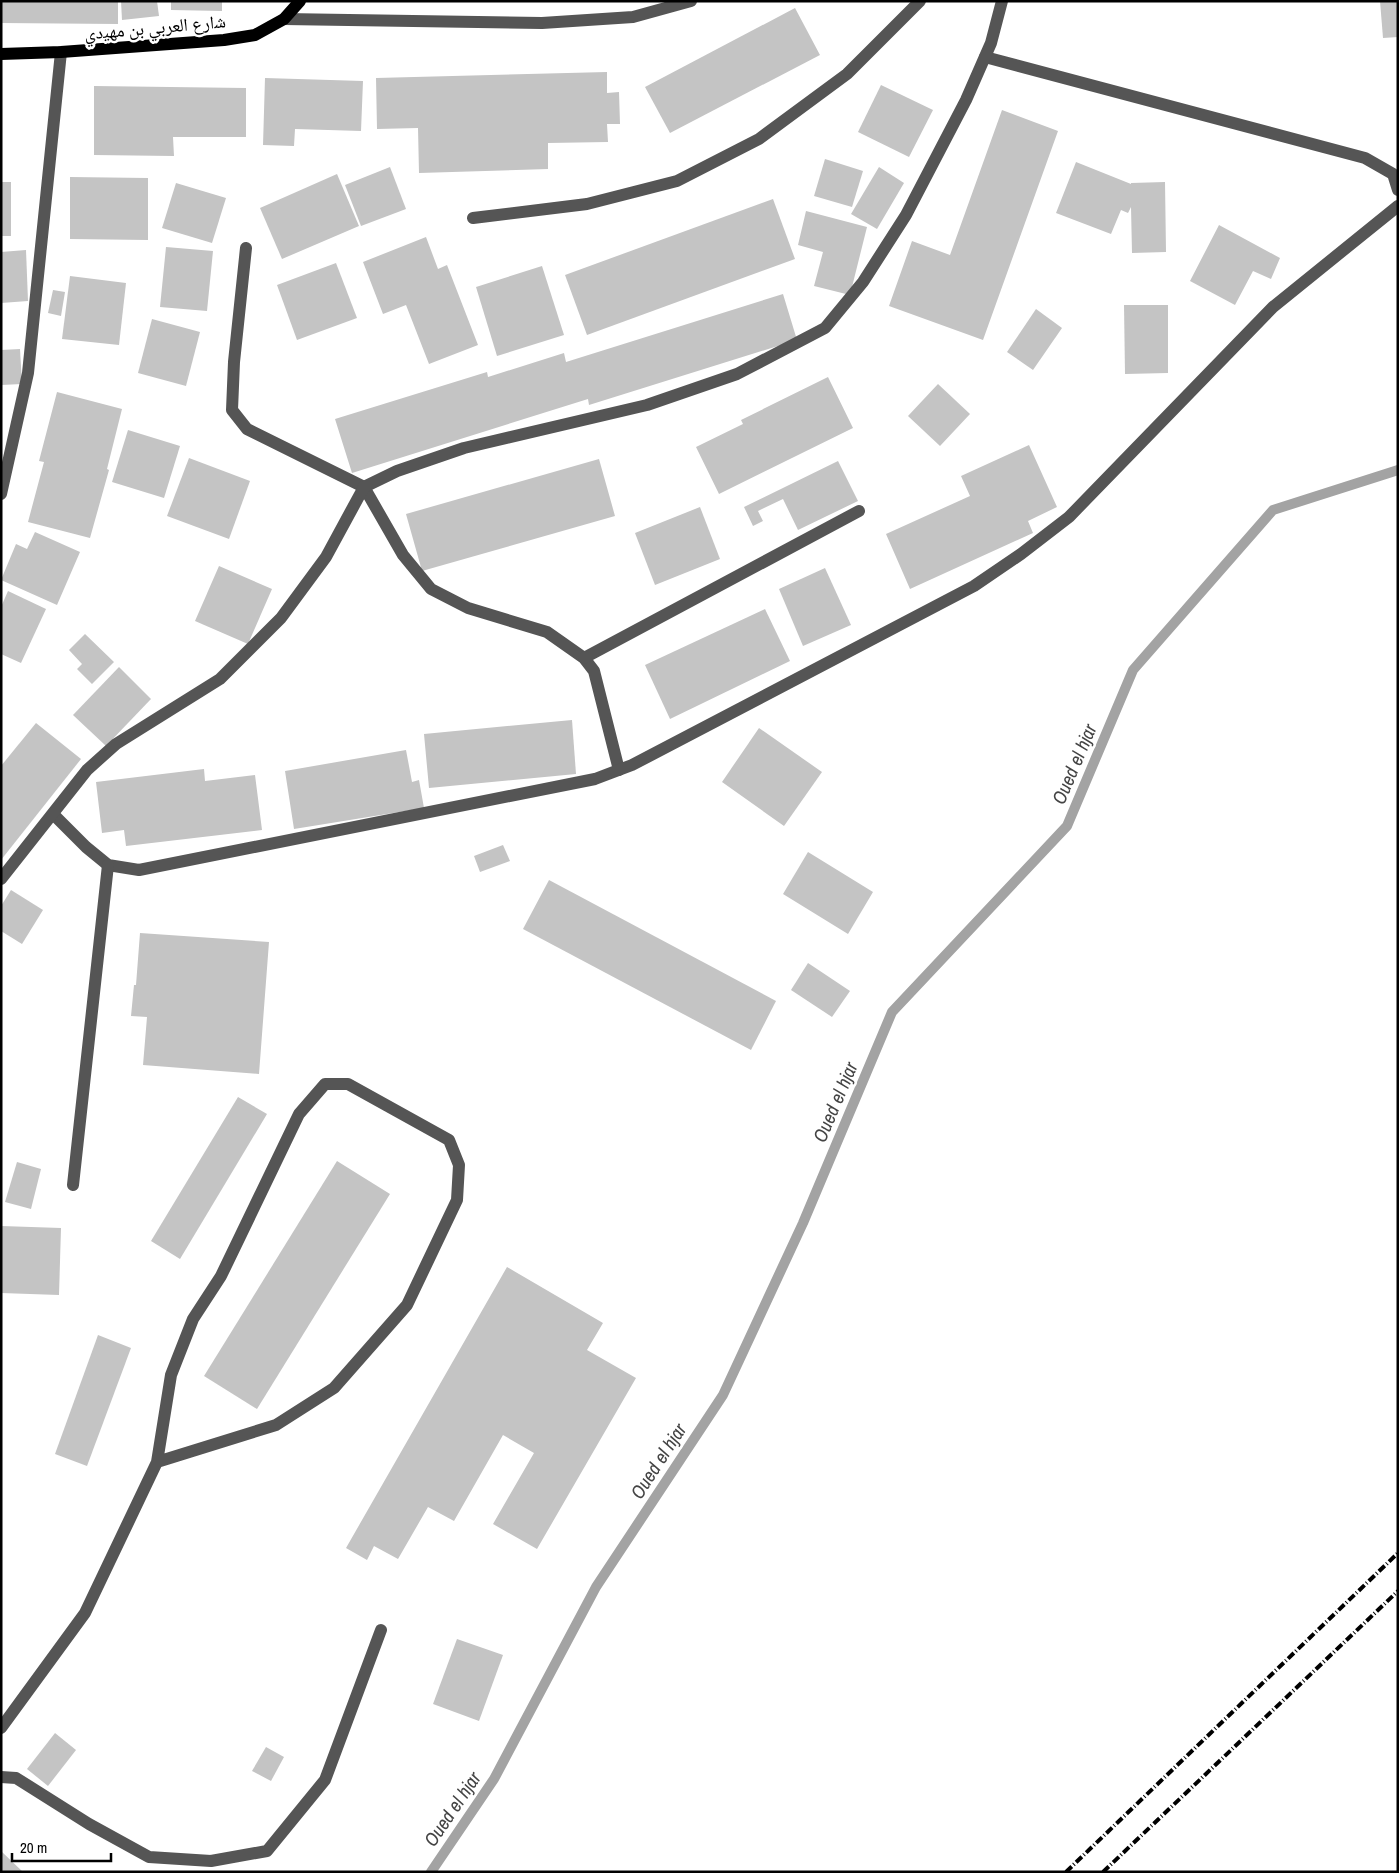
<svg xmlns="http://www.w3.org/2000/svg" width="1399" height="1873" viewBox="0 0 1399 1873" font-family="'Archivo Narrow','Noto Naskh Arabic',sans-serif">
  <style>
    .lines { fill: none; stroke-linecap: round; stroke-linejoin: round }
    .stream { stroke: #a3a3a3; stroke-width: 10 }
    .building { fill: #c4c4c4 }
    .minor { stroke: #555; stroke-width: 12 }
    .major { stroke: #000; stroke-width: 12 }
    .rail { stroke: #000; stroke-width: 4; stroke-dasharray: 8 2.5 1 2.5; stroke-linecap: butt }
    .labels { text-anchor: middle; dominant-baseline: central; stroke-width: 5; stroke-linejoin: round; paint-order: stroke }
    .street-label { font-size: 18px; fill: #000; stroke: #fff }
    .water-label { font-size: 19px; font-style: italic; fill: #444; stroke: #fff }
  </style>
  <rect width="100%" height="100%" fill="#fff"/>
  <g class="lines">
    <!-- stream -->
    <polyline class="stream" points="431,1872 494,1779 596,1587 723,1395 803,1223 892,1012 1067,826 1133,670 1273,510 1398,470"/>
  </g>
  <!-- building -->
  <g class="building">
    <polygon points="1,1 118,1 118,24 1,23"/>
    <polygon points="121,1 157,1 159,16 122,20"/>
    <polygon points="171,1 222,1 222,11 171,10"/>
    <polygon points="1380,1 1398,1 1398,37 1383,38"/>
    <polygon points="795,8 820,55 670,133 645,87"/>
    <polygon points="607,72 607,93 619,92 620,124 607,124 608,142 548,143 548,169 419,173 418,128 377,129 376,78"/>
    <polygon points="265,78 363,81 361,131 295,129 294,146 263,145"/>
    <polygon points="881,85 933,110 909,157 858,132"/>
    <polygon points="94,86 246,88 246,137 173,137 174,156 94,155"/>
    <polygon points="1002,110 1058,131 983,340 889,306 912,241 950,255"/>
    <polygon points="825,159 863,171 852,207 814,196"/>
    <polygon points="1076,162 1131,184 1131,183 1165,182 1166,252 1132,253 1131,207 1128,213 1121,210 1111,234 1056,213"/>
    <polygon points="390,167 406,209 361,226 345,185"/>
    <polygon points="879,167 904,183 877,229 851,214"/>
    <polygon points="337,174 359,226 282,259 260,208"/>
    <polygon points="70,177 148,178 148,240 70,239"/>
    <rect x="1" y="182" width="10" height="54"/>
    <polygon points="176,183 226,198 212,243 162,228"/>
    <polygon points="773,199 795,259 587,335 565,275"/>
    <polygon points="806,211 867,227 850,295 814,286 823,252 798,245"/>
    <polygon points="1219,225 1280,258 1271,279 1253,271 1235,305 1190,281"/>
    <polygon points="426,237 438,269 447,265 478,345 429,364 406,305 383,314 363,262"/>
    <polygon points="166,247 213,251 207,311 160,307"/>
    <polygon points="26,250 28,301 1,303 1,252"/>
    <polygon points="336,263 357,318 297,340 277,285"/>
    <polygon points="542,266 564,335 497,356 476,287"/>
    <polygon points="70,276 126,283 119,345 62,339"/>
    <polygon points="53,290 65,292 61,316 48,313"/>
    <polygon points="783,294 797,340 589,405 588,399 352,473 335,419 487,372 488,377 564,353 566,362"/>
    <polygon points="1124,305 1168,305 1168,373 1125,374"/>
    <polygon points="1036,309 1062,328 1033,370 1007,352"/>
    <polygon points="152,319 200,332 186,386 138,373"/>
    <polygon points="20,349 22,384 1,385 1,350"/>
    <polygon points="828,377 853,428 719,494 696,447 743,424 741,420"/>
    <polygon points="938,384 970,414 940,446 908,416"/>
    <polygon points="57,392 122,409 107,469 109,470 90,538 28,522 44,462 39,461"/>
    <polygon points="128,430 180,446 164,498 112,482"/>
    <polygon points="1029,445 1057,507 1028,521 1033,533 910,589 886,534 970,496 961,476"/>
    <polygon points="189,458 250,481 229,539 167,516"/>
    <polygon points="599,459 615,516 422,571 406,514"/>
    <polygon points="838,461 858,501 798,530 783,499 758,511 763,521 753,526 744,507"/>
    <polygon points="700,507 720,559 655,585 635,533"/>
    <polygon points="35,532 80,552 57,605 1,580 16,544 27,549"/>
    <polygon points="219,566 272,589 248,644 195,621"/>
    <polygon points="825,568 851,625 803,646 779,589"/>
    <polygon points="8,591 46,609 21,663 1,654 1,607"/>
    <polygon points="765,609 790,661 670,719 645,665"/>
    <polygon points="85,634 114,662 92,684 77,669 82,664 69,650"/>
    <polygon points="119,667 151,699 106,746 73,715"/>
    <polygon points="572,720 576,774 429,788 424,734"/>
    <polygon points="36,723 81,759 1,860 1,766"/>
    <polygon points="759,728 822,772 784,826 722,782"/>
    <polygon points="406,750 412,782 419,780 424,808 294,829 285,771"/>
    <polygon points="204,769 205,781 255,775 262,830 126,846 124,830 102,833 96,782"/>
    <polygon points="503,845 510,861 480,872 474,856"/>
    <polygon points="808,852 873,892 848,934 783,894"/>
    <polygon points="549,880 776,1001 751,1050 523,929"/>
    <polygon points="11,890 43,910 22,944 1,931 1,906"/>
    <polygon points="140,933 269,942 259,1074 143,1065 147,1017 131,1016 134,985 136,985"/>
    <polygon points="808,963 850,991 832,1017 791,990"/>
    <polygon points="238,1097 267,1114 180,1259 151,1241"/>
    <polygon points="337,1161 390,1194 257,1409 204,1376"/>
    <polygon points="17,1162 41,1169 31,1209 5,1202"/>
    <polygon points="1,1226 61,1228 59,1295 1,1293"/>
    <polygon points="507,1267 603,1323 587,1350 636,1378 537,1549 493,1524 534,1453 503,1435 454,1521 428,1507 398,1559 374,1546 367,1560 346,1548"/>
    <polygon points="98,1335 131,1348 87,1466 55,1454"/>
    <polygon points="457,1639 503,1655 479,1721 433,1704"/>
    <polygon points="55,1733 76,1750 48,1786 27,1769"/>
    <polygon points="266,1747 284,1757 271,1781 252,1771"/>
    <polygon points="1,1851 23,1872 1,1872"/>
  </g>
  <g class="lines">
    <!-- minor -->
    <g class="minor">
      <polyline points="284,19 542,23 633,17 691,1"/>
      <polyline points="985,57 1365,158 1393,174 1398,190"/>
      <polyline points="473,218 587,204 677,181 759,139 847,74 920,1"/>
      <polyline points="246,248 234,362 232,410 247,429 364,487 403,555 431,589 468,608 547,632 584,658 594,671 619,770"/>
      <polyline points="1,494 28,373 61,52"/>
      <polyline points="584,658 859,511"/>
      <polyline points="53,814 86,847 108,865 139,870 595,779 632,765 974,586 1021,554 1069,517 1273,307 1398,206"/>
      <polyline points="1,879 87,770 116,744 220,679 281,618 326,557 364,487 397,471 464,448 647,405 737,374 825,328 863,282 906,215 966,100 991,43 1002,1"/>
      <polyline points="73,1185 108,865"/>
      <polyline points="1,1728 85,1613 157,1462 171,1375 193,1319 221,1276 299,1114 325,1084 348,1084 449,1140 459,1165 457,1200 407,1305 334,1388 276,1425 157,1462"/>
      <polyline points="1,1777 16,1778 89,1824 149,1857 211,1861 267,1851 325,1780 381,1630"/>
    </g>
    <!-- major -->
    <polyline class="major" points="1,54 61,52 224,40 255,35 284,19 300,1"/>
    <!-- rail -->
    <g class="rail">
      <polyline points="1066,1872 1398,1553"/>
      <polyline points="1103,1872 1398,1591"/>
    </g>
  </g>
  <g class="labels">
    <!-- street labels -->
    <g class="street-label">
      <text transform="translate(155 27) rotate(-5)">ﺷﺍﺭﻉ ﺍﻟﻌﺮﺑﻲ ﺑﻦ ﻣﻬﻴﺩﻱ</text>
    </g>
    <!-- water labels -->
    <g class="water-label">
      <text transform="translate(1074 764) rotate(-67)">Oued el hjar</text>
      <text transform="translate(835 1102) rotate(-67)">Oued el hjar</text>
      <text transform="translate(658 1461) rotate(-57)">Oued el hjar</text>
      <text transform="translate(452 1809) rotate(-56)">Oued el hjar</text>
    </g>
  </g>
  <!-- border -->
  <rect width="1399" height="1873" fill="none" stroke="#000000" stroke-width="5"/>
  <!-- scale -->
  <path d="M12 1853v8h99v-8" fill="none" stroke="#000000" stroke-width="2.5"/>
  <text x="20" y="1853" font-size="15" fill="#000000" stroke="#ffffff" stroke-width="4" paint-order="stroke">20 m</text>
</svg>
